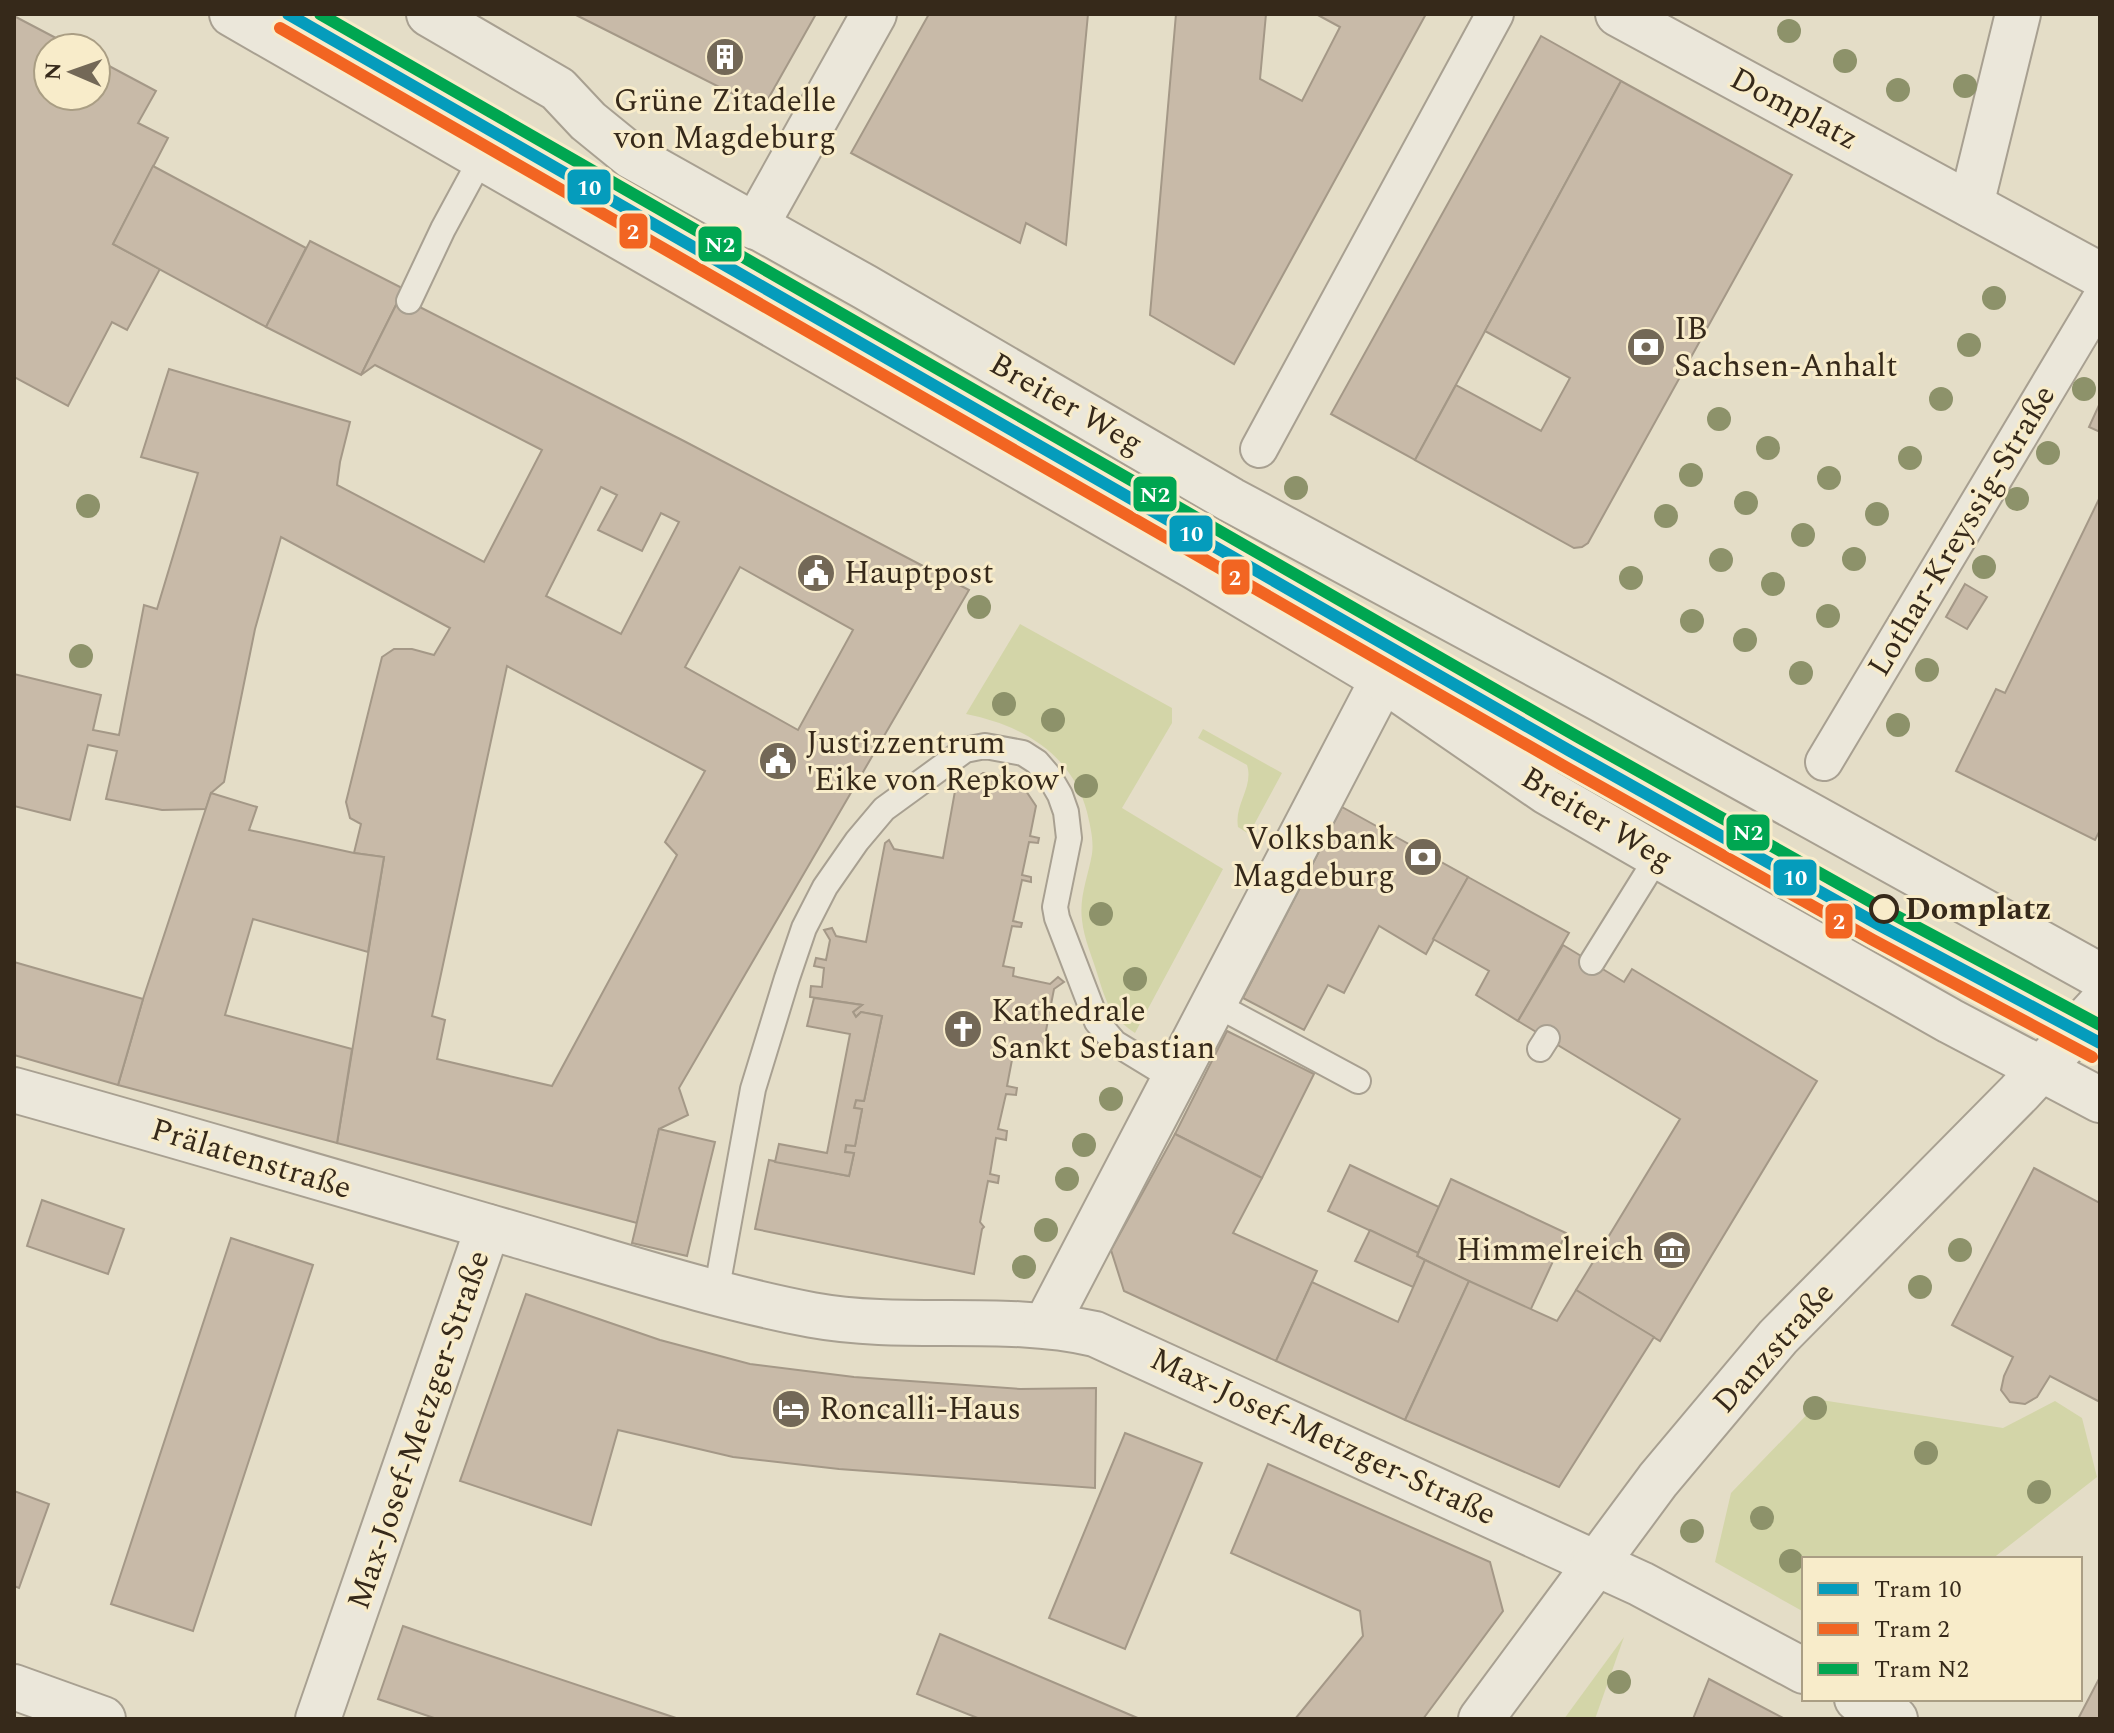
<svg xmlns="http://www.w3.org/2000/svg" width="2114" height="1733" viewBox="0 0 2114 1733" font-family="Spectral,serif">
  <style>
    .green { fill: #d3d5a8 }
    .building { fill: #c8baa8; stroke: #a49887; stroke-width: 2; fill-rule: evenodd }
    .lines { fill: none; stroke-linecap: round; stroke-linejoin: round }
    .service-casing { stroke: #a8a091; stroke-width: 28 }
    .pedestrian-casing { stroke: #a8a091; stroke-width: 40 }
    .minor-casing { stroke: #a8a091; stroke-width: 48 }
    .tertiary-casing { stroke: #a8a091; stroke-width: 48 }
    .service { stroke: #ebe7da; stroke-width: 24 }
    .pedestrian { stroke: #ebe7da; stroke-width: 36 }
    .minor { stroke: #ebe7da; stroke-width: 44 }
    .tertiary { stroke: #ebe7da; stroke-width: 44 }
    .tram-1-casing { stroke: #f8ecca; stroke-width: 18 }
    .tram-2-casing { stroke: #f8ecca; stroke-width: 18 }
    .tram-3-casing { stroke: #f8ecca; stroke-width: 18 }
    .tram-1 { stroke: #059cbc; stroke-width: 12 }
    .tram-2 { stroke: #f26522; stroke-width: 12 }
    .tram-3 { stroke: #00a651; stroke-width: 12 }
    .tree { fill: #8d926a }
    .stop-dot { fill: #f8ecca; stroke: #36291a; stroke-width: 4 }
    .labels { text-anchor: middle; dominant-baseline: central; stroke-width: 6; stroke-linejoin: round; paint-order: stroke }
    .poi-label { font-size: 32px; fill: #36291a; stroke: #f8ecca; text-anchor: start }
    .street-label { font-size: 32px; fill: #36291a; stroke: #f8ecca }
    .stop-label { font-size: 32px; font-weight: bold; fill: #36291a; stroke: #f8ecca; text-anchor: start }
    .line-badge { stroke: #f8ecca; stroke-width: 3 }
    .badge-label { font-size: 22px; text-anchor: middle; font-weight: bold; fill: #fff }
  </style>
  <rect width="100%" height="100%" fill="#e4ddc7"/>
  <!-- green -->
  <g class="green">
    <path d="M1020 624 1172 708V723L1122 808 1223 869 1135 1033C1109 1016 1106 1001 1097 973 1092 956 1084 939 1082 920 1079 897 1088 877 1092 854 1094 840 1090 825 1087 812 1072 754 1022 725 966 714Z"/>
    <path d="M1203 729 1282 773 1249 834 1238 827C1234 804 1254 787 1247 765L1198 738Z"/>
    <polygon points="1821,1400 2003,1428 2055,1401 2082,1418 2097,1477 1992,1559 1804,1559 1804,1612 1715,1562 1731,1493"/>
    <polygon points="1624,1637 1595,1719 1564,1719"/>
  </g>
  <!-- building -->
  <g class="building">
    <polygon points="574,14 816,14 768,99 749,102"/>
    <polygon points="929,14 1088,14 1066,245 1026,223 1020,243 851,153"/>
    <polygon points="1176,14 1266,14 1260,79 1302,101 1340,27 1316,14 1426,14 1234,364 1150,315"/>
    <polygon points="14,16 75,48 48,48 48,96 96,96 96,59 156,91 138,123 168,138 113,244 160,269 127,330 112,322 68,406 14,377"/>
    <polygon points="1541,36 1621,81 1415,460 1331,414"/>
    <polygon points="1621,81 1792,175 1588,543 1582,547 1574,548 1415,460 1456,385 1541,431 1570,378 1485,331"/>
    <polygon points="153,166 306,248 266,327 113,244"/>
    <polygon points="310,241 404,289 361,375 266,327"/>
    <path d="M400 297 682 440 969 590 679 1088 688 1115 659 1129 637 1223 337 1143 384 857 354 853 361 824 350 818 346 802 382 657 394 649H412L434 655 450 628 281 537 255 629 224 782 211 793 206 809 162 810 106 799 117 751 88 745 70 820 14 806V674L101 695 93 730 119 735 144 605 157 609 198 473 141 457 169 369 350 422 340 462 337 485 484 562 542 450 375 365 361 375ZM601 487 617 495 598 530 642 551 661 513 679 522 621 634 546 596ZM740 567 853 630 798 730 685 667ZM507 666 705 771 665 842 677 855 552 1086 437 1059 445 1020 432 1016Z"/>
    <polygon points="2100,403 2100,432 2089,427"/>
    <polygon points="2100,497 2100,830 2095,840 1956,771 1996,689 2005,693"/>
    <polygon points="1965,584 1987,597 1967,629 1946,617"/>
    <polygon points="983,773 1018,779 1036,806 1030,836 1039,838 1038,843 1029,842 1022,875 1031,877 1031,882 1022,880 1013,921 1022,923 1021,927 1012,926 1003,966 1014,968 1013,976 1050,984 1058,977 1064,982 1054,989 1044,1041 1049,1054 1042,1057 1039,1048 1015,1044 1007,1086 1017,1088 1016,1095 1006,1094 998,1129 1007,1131 1006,1140 996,1138 990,1174 999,1176 998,1183 988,1181 980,1222 984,1227 982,1229 974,1274 755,1229 769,1160 849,1176 854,1153 845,1152 846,1145 855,1146 862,1109 854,1108 856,1100 864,1101 882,1016 861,1012 856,1017 853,1012 862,1005 810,997 811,986 822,987 824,968 814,966 816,958 826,960 830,940 824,930 832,928 836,936 866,942 885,843 889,840 894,849 943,858 955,791"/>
    <polygon points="211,793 257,807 249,830 354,853 384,857 368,952 253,919 225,1015 352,1049 337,1143 118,1085 143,999"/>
    <polygon points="1342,807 1468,877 1426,954 1379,926 1344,993 1328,985 1304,1030 1243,998"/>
    <polygon points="1468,877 1569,933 1518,1021 1476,995 1489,971 1433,939"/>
    <polygon points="1563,945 1624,982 1632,969 1817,1081 1660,1341 1576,1290 1680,1119 1518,1021"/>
    <polygon points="14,962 143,999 118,1085 14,1055"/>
    <polygon points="814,998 862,1005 853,1012 856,1017 861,1012 882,1016 864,1101 856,1100 854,1108 862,1109 855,1146 846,1145 845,1152 854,1153 849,1176 775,1162 779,1144 827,1153 850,1034 807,1026"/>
    <polygon points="1227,1031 1314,1074 1262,1178 1175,1134"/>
    <polygon points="659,1129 715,1142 687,1256 632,1243"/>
    <polygon points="1175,1134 1262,1178 1233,1233 1317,1271 1276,1361 1124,1291 1111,1250"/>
    <polygon points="1350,1165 1439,1207 1418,1253 1328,1211"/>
    <polygon points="2034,1168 2100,1203 2100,1402 2050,1376 2037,1397 2025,1404 2010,1402 2001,1390 2004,1376 2013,1357 1952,1325"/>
    <polygon points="1451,1179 1566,1233 1530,1311 1417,1256"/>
    <polygon points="42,1200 124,1229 108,1274 27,1246"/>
    <polygon points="1370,1230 1418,1253 1417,1256 1425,1260 1413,1287 1355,1261"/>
    <polygon points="231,1238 313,1265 193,1631 111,1604"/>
    <polygon points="1425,1260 1469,1281 1405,1420 1276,1361 1312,1282 1398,1322"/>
    <polygon points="1469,1281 1557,1321 1576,1290 1654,1337 1559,1487 1405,1420"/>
    <polygon points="526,1294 660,1340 750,1364 854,1377 1020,1389 1096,1388 1095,1488 839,1469 733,1457 618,1430 591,1525 460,1481"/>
    <polygon points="1125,1433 1202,1463 1125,1649 1049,1618"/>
    <polygon points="1268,1464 1490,1562 1503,1611 1423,1719 1295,1719 1363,1636 1360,1611 1231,1553"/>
    <polygon points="14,1491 49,1504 19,1588 14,1586"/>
    <polygon points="403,1626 449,1642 679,1719 437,1719 378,1699"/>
    <polygon points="940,1634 1140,1719 980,1719 917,1694"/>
    <polygon points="2100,1677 2100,1719 2078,1719"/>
    <polygon points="1709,1679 1785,1719 1693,1719"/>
  </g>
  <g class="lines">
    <!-- service casing -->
    <g class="service-casing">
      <g id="service">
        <polyline points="409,301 443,229 482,157"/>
        <polyline points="1592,962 1658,856"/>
        <polyline points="1213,1003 1358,1081"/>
        <polyline points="1540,1049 1547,1038"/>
        <polyline points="716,1293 753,1089 787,978 804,928 825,887 857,841 884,809 965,750 985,746 1023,753 1037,762 1049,776 1060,795 1066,812 1069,838 1055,907 1057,918 1097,1022 1115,1043 1174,1079"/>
      </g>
    </g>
    <!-- pedestrian casing -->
    <g class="pedestrian-casing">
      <g id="pedestrian">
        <polyline points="1259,449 1495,14"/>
        <polyline points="1824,762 2100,300"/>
      </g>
    </g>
    <!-- minor casing -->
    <g class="minor-casing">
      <g id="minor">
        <polyline points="1618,14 2100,275"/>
        <polyline points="1971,205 2018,14"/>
        <polyline points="755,227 874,14"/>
        <path d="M14 1090C183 1137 351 1187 520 1236 617 1264 713 1296 812 1315 906 1332 1003 1313 1095 1334L1641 1584 1804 1671"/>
        <polyline points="1046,1325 1383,679"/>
        <polyline points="1857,1699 1895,1719"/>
        <polyline points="318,1719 488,1227"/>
        <polyline points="1481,1719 1658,1480 1778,1337 2019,1093 2100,1005"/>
      </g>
    </g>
    <!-- tertiary casing -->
    <g class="tertiary-casing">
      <g id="tertiary">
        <polyline points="232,14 1195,567 1383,679 1547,792 1658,856 1950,1021 2100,1100"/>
        <polyline points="429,14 558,89 588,121 631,156 865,287 1231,500 1600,699 2100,976"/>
        <polyline points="14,1687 103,1719"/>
      </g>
    </g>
    <!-- service -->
    <use href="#service" class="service"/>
    <!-- pedestrian -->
    <use href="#pedestrian" class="pedestrian"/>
    <!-- minor -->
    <use href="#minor" class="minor"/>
    <!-- tertiary -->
    <use href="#tertiary" class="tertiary"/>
    <!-- tram-1 casing -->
    <g class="tram-1-casing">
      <polyline id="tram-1" points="288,14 1570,751 1881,926 2100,1043"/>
    </g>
    <!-- tram-2 casing -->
    <g class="tram-2-casing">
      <polyline id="tram-2" points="280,28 1562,765 1873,940 2092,1057"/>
    </g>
    <!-- tram-3 casing -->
    <g class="tram-3-casing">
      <polyline id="tram-3" points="320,14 1578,737 1889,912 2100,1025"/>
    </g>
    <!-- tram-1 -->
    <use href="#tram-1" class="tram-1"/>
    <!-- tram-2 -->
    <use href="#tram-2" class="tram-2"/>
    <!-- tram-3 -->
    <use href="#tram-3" class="tram-3"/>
  </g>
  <!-- trees -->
  <g class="tree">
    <circle cx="1789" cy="31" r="12"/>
    <circle cx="1845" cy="61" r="12"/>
    <circle cx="1965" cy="86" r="12"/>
    <circle cx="1898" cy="90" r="12"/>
    <circle cx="1994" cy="298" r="12"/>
    <circle cx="1969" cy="345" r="12"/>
    <circle cx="2084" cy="389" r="12"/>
    <circle cx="1941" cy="399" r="12"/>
    <circle cx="1719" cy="419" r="12"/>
    <circle cx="1768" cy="448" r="12"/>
    <circle cx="2048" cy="453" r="12"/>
    <circle cx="1910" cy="458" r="12"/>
    <circle cx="1691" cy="475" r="12"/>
    <circle cx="1829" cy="478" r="12"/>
    <circle cx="1296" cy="488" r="12"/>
    <circle cx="2017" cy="499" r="12"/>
    <circle cx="1746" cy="503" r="12"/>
    <circle cx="88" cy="506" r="12"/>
    <circle cx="1877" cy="514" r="12"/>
    <circle cx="1666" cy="516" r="12"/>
    <circle cx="1803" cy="535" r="12"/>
    <circle cx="1854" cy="559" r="12"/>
    <circle cx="1721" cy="560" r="12"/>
    <circle cx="1984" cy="567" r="12"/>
    <circle cx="1631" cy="578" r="12"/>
    <circle cx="1773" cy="584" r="12"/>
    <circle cx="979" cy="607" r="12"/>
    <circle cx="1828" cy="616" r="12"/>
    <circle cx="1692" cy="621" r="12"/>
    <circle cx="1745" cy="640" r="12"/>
    <circle cx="81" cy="656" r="12"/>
    <circle cx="1927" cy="670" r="12"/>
    <circle cx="1801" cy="673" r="12"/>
    <circle cx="1004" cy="704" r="12"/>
    <circle cx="1053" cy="720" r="12"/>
    <circle cx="1898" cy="725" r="12"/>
    <circle cx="1086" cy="786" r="12"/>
    <circle cx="1101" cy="914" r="12"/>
    <circle cx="1135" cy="979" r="12"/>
    <circle cx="1111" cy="1099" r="12"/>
    <circle cx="1084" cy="1145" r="12"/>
    <circle cx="1067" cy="1179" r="12"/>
    <circle cx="1046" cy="1230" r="12"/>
    <circle cx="1960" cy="1250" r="12"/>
    <circle cx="1024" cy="1267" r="12"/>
    <circle cx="1920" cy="1287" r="12"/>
    <circle cx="1815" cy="1408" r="12"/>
    <circle cx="1926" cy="1453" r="12"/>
    <circle cx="2039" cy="1492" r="12"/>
    <circle cx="1762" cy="1518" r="12"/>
    <circle cx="1692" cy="1531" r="12"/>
    <circle cx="1791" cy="1561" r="12"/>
    <circle cx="1619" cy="1682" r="12"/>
  </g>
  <!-- icons -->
  <defs>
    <g id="building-disc" transform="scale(2)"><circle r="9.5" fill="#736857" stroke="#f8ecca"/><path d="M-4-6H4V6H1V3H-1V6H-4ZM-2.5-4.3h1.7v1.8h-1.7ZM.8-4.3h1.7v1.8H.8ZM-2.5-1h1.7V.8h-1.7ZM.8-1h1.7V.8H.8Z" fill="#fff"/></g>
    <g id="bank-disc" transform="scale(2)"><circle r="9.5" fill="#736857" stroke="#f8ecca"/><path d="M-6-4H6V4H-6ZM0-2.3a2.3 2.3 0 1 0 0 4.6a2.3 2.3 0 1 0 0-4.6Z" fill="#fff"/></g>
    <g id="civic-disc" transform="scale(2)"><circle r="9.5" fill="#736857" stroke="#f8ecca"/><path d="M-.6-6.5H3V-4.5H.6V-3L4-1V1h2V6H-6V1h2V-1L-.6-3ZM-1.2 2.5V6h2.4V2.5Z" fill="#fff"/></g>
    <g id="church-disc" transform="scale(2)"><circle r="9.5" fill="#736857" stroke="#f8ecca"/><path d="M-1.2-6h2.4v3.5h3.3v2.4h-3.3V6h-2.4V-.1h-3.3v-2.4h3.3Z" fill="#fff"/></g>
    <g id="museum-disc" transform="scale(2)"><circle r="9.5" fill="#736857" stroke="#f8ecca"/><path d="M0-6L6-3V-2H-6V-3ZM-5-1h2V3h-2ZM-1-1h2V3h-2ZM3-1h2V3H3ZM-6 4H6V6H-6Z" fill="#fff"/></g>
    <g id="hotel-disc" transform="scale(2)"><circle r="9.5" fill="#736857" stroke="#f8ecca"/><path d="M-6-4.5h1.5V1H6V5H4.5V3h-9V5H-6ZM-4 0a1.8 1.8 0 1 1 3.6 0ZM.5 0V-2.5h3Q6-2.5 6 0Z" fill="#fff"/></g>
  </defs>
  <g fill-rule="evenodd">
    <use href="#building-disc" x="725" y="57"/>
    <use href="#bank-disc" x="1646" y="347"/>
    <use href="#civic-disc" x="816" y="573"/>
    <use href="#civic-disc" x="778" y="761"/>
    <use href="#bank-disc" x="1423" y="857"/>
    <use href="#church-disc" x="963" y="1029"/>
    <use href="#museum-disc" x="1672" y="1250"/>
    <use href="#hotel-disc" x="791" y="1409"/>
  </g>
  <!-- markers -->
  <circle class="stop-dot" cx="1884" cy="909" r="13"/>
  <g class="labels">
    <!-- poi labels -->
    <g class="poi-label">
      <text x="725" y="101" text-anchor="middle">Grüne Zitadelle<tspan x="725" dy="37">von Magdeburg</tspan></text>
      <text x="1674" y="329">IB<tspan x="1674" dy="37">Sachsen-Anhalt</tspan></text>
      <text x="844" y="573">Hauptpost</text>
      <text x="806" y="743">Justizzentrum<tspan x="806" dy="37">'Eike von Repkow'</tspan></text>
      <text x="1395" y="839" text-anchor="end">Volksbank<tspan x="1395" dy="37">Magdeburg</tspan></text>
      <text x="991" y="1011">Kathedrale<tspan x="991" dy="37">Sankt Sebastian</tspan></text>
      <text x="1644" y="1250" text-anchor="end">Himmelreich</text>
      <text x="819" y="1409">Roncalli-Haus</text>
    </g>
    <!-- street labels -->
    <g class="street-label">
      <text transform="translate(1794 109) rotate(28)">Domplatz</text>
      <text transform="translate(1066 404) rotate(30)">Breiter Weg</text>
      <text transform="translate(1962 531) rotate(-59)">Lothar-Kreyssig-Straße</text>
      <text transform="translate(1597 819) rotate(31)">Breiter Weg</text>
      <text transform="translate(251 1159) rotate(17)">Prälatenstraße</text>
      <text transform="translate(1774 1348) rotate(-48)">Danzstraße</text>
      <text transform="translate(419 1430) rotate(-71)">Max-Josef-Metzger-Straße</text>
      <text transform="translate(1323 1437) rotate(25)">Max-Josef-Metzger-Straße</text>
    </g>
    <!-- stop labels -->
    <g class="stop-label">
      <text x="1905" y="909">Domplatz</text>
    </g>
  </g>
  <g class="line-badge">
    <rect x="566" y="168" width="46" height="38" rx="8" fill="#059cbc"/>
    <rect x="618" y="212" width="31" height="38" rx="8" fill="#f26522"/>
    <rect x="697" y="225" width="46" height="38" rx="8" fill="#00a651"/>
    <rect x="1132" y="475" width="46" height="38" rx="8" fill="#00a651"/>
    <rect x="1168" y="514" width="46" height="39" rx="8" fill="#059cbc"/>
    <rect x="1220" y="558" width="31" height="38" rx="8" fill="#f26522"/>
    <rect x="1725" y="813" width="46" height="39" rx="8" fill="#00a651"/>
    <rect x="1772" y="858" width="46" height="39" rx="8" fill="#059cbc"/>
    <rect x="1824" y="902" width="30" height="38" rx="8" fill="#f26522"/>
  </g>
  <g class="badge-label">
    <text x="589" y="195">10</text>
    <text x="633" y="239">2</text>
    <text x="720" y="252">N2</text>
    <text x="1155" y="502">N2</text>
    <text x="1191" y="541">10</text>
    <text x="1235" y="585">2</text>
    <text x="1748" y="840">N2</text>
    <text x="1795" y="885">10</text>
    <text x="1839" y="929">2</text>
  </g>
  <!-- border -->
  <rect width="2114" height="1733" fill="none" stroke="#36291a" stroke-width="32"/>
  <!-- legend -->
  <rect x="1802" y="1557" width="280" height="144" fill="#f8ecca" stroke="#aa9e84" stroke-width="2"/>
  <rect x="1818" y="1583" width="40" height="12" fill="#059cbc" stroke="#aa9e84" stroke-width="2"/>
  <text x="1874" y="1597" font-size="24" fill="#36291a">Tram 10</text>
  <rect x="1818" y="1623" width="40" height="12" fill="#f26522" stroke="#aa9e84" stroke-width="2"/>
  <text x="1874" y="1637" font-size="24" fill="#36291a">Tram 2</text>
  <rect x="1818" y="1663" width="40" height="12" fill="#00a651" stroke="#aa9e84" stroke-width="2"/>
  <text x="1874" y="1677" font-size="24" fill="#36291a">Tram N2</text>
  <!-- north arrow -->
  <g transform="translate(72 72) rotate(272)"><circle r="38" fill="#f8ecca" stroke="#aa9e84" stroke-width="2"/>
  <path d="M0-6L14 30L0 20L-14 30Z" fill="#736857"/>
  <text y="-12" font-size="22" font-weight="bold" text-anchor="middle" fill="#36291a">N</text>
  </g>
</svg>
